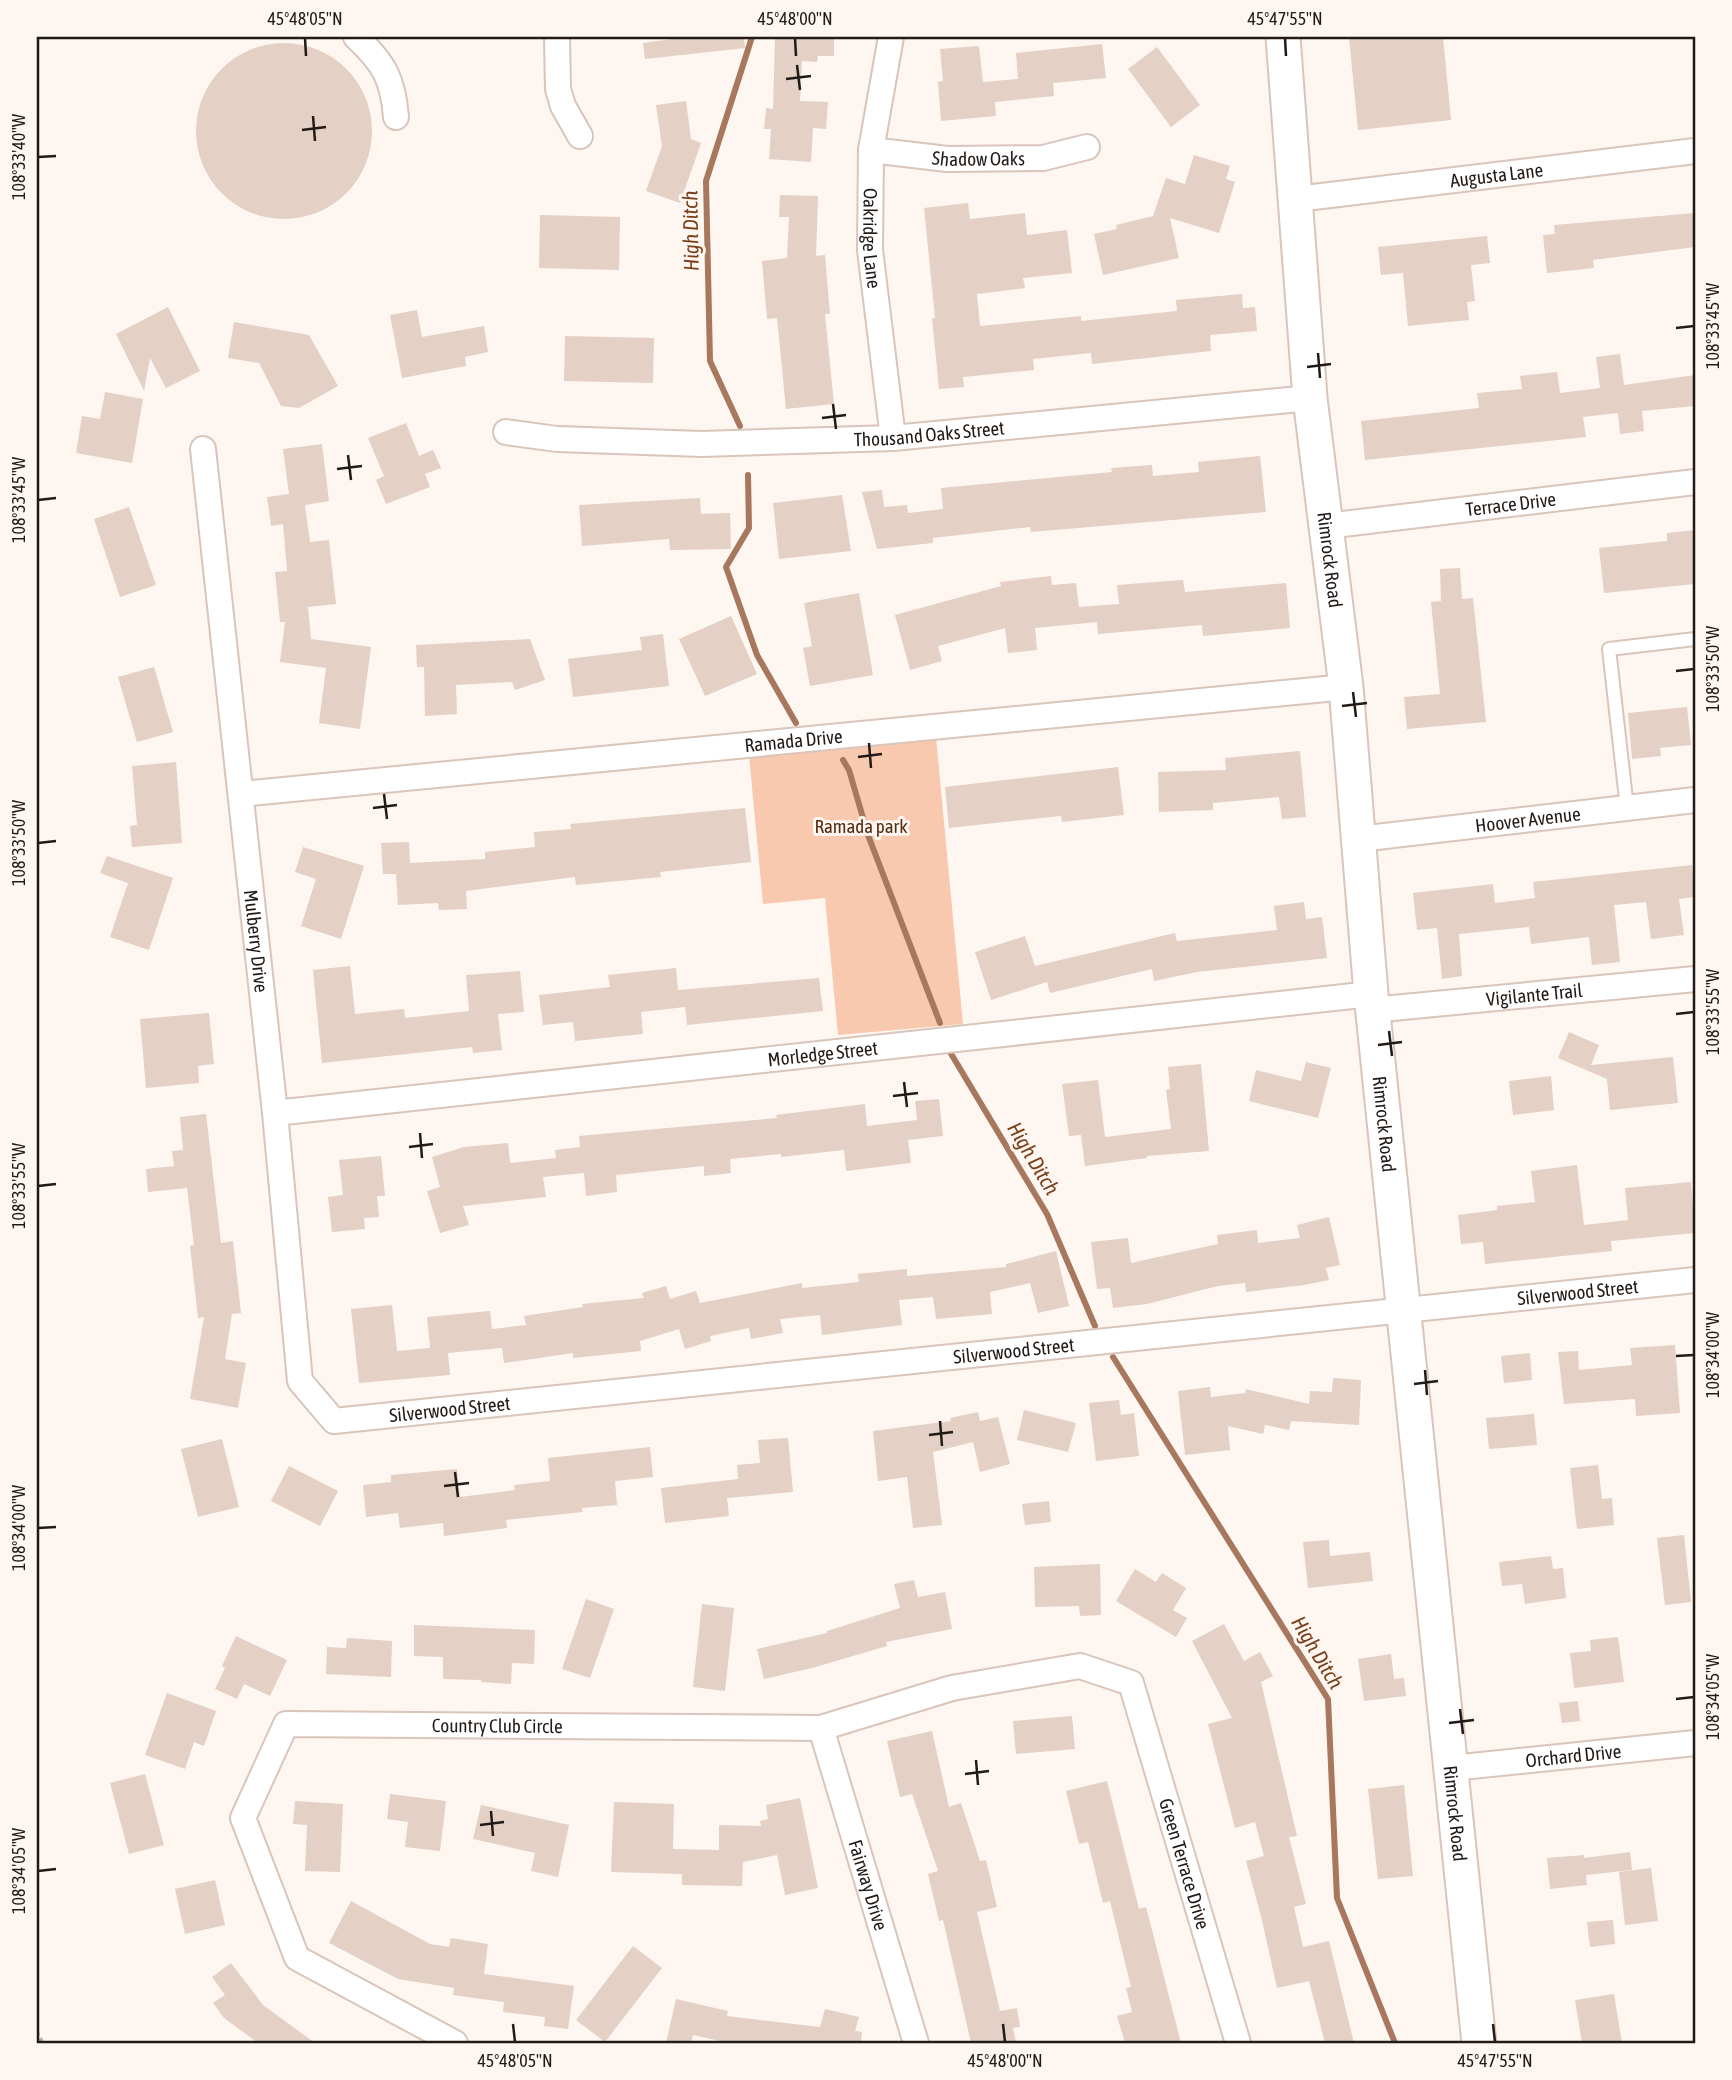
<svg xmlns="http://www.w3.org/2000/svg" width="1732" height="2080" viewBox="0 0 1732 2080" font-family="'Asap Condensed',sans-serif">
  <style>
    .green { fill: #f9c9af }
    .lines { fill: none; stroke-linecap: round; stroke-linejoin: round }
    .stream { stroke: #a7785e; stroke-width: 6 }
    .building { fill: #e4d0c5 }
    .service-casing { stroke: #d9c5ba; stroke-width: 16 }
    .minor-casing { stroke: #d9c5ba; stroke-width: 28 }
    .secondary-casing { stroke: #d9c5ba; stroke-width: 37 }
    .path { stroke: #bab2ad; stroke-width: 3.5; stroke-dasharray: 3.5 3.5; stroke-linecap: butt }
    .service { stroke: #fff; stroke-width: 12 }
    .minor { stroke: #fff; stroke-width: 24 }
    .secondary { stroke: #fff; stroke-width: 33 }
    .ticks { fill: none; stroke: #211a16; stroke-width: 2.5 }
    .labels { text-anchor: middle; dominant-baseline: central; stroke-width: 6; stroke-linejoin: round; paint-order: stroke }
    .street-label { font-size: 19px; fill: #211a16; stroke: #fef6f1 }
    .park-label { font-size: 19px; fill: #552b11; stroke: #fef6f1 }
    .water-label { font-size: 21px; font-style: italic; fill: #7a3f1a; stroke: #fef6f1 }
    .neatline { fill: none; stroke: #211a16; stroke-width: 2.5 }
    .ticks-label { font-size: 18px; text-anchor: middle; fill: #211a16 }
  </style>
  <rect width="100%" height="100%" fill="#fef6f1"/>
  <!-- green -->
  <polygon class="green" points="936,737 963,1024 838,1035 825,898 763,904 749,755"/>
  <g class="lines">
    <!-- stream -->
    <g class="stream">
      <polyline points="740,426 710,361 706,181 752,37"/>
      <polyline points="748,475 749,528 726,567 757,655 796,723"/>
      <polyline points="843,760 849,770 868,835 940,1023"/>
      <polyline points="950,1052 1047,1214 1095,1326"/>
      <polyline points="1113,1357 1328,1699 1337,1898 1395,2043"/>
    </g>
  </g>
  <!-- building -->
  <g class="building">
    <polygon points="687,37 744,37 745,48 645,59 643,43"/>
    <polygon points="775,37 834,37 834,56 818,56 817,62 802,61 800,101 828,102 826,129 813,128 811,162 769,159 771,129 764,129 766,108 773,109"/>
    <polygon points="1349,37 1443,37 1451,120 1358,130"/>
    <circle cx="284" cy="131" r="88"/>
    <polygon points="1102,44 1106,78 1053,83 1054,96 995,102 996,116 941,121 938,82 943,81 940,49 979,46 983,82 1018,79 1016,53"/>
    <polygon points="1157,47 1200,105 1171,127 1128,69"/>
    <polygon points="686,101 691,139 701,143 680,203 646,191 662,146 656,105"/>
    <polygon points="1194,155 1230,166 1226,179 1235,182 1219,233 1170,218 1179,258 1103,275 1094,234 1117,229 1116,225 1153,216 1166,178 1185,184"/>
    <polygon points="780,195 818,196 816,256 825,255 830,314 825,314 834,404 786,409 777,318 767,319 762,261 787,258 789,217 779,217"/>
    <polygon points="968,203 970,219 1025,213 1027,235 1067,230 1072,273 1023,278 1025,288 977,294 980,326 1081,316 1081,321 1177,311 1176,300 1242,294 1243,308 1255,307 1257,331 1210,335 1211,351 1174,355 1092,364 1091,353 1033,359 1034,370 963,377 964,387 939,389 932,318 935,318 924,208"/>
    <polygon points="1695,213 1695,247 1593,260 1594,268 1547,273 1543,235 1555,234 1554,225"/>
    <polygon points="540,215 620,217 619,270 539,268"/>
    <polygon points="1487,236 1490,263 1471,265 1475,301 1467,302 1469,320 1408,326 1403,273 1381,275 1378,247"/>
    <polygon points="168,307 200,371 166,388 150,358 144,391 116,334"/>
    <polygon points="417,310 422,337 484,326 488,352 465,357 466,366 402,378 390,315"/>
    <polygon points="234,322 309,335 338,386 299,408 281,406 259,363 228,358"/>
    <polygon points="565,336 654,338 653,383 564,381"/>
    <polygon points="1620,354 1624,385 1695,375 1695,406 1642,411 1644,431 1620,434 1618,413 1583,417 1586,437 1365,460 1361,421 1479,408 1477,393 1522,389 1520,376 1557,372 1560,393 1600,388 1596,357"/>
    <polygon points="105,392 143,399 132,463 76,453 82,416 100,419"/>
    <polygon points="406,423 419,456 433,450 441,468 425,474 430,487 386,504 376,480 384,476 368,438"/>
    <polygon points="322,444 329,501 305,505 310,542 329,540 336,604 308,607 311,639 371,647 360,729 319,723 326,668 280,662 285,622 280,622 275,572 287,571 283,524 271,526 267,497 289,494 283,449"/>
    <polygon points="1260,456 1266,512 1031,532 1030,527 933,538 933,543 877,549 862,492 882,490 884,507 907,505 908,513 943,509 941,488 1112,472 1111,468 1152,465 1153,476 1199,472 1198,462"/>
    <polygon points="842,495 851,551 779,559 773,503"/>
    <polygon points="700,498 701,514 730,513 731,549 670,550 669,539 582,546 579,505"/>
    <polygon points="129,507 156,585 120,597 94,519"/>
    <polygon points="1695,530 1695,584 1604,593 1599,548 1667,541 1667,533"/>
    <polygon points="1460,568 1462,599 1473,598 1486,722 1407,729 1404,697 1440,694 1431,602 1441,601 1440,569"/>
    <polygon points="1051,576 1052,585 1076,583 1079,607 1119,604 1117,585 1183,580 1185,592 1286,583 1290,628 1203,636 1202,625 1098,634 1097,622 1035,628 1037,650 1008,653 1005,628 938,646 942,661 910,670 895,615 1001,586 1000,582"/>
    <polygon points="859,593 873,675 810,686 803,648 812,646 804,603"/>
    <polygon points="731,616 757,674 705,696 679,639"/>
    <polygon points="663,634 669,686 573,697 568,659 642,650 640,637"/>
    <polygon points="530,639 545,680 515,690 512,682 456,685 457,714 425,716 424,667 417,667 416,645"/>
    <polygon points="154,667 173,732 137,742 118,677"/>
    <polygon points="1687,707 1691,745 1660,748 1661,756 1632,759 1628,713"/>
    <polygon points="1300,751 1306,817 1282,819 1279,797 1213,803 1213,810 1159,812 1158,772 1226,770 1225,758"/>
    <polygon points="176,762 182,843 132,847 130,826 137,825 132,766"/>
    <polygon points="1118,767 1124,815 1062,822 1061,816 949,828 945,787"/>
    <polygon points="745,808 751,862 660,872 661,877 576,885 575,877 466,891 467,909 439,910 438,903 398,905 396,874 383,874 381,843 409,842 410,863 485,859 485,852 535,847 534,832 571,829 570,824"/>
    <polygon points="303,847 364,866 341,939 301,926 316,879 295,872"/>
    <polygon points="107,856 173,878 149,950 110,937 128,883 100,873"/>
    <polygon points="1692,865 1695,897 1679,899 1684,935 1651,939 1646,902 1614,905 1620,962 1592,965 1589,937 1531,944 1529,927 1459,934 1462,976 1442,979 1437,928 1417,930 1413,893 1493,884 1495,903 1535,898 1533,882"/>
    <polygon points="1304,902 1306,919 1322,917 1327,958 1197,972 1154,981 1152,969 1050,993 1047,982 991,1000 975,952 1025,936 1035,966 1175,933 1177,941 1277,930 1274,906"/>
    <polygon points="350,966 355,1014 404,1009 405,1018 469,1011 466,975 520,971 524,1012 498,1014 502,1050 473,1053 472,1047 322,1063 313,970"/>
    <polygon points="676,968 678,990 819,978 823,1011 687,1025 685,1007 641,1012 643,1034 575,1041 573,1022 543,1025 539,995 610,987 608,975"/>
    <polygon points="209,1013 214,1064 198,1066 199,1083 146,1088 140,1019"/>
    <polygon points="1569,1032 1599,1045 1591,1065 1673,1057 1678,1103 1610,1110 1607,1079 1558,1058"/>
    <polygon points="1306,1062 1331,1068 1318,1118 1249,1101 1256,1070 1301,1081"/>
    <polygon points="1201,1064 1209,1151 1147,1156 1147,1158 1085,1166 1081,1135 1069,1136 1062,1084 1098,1080 1105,1137 1171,1129 1166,1090 1170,1089 1168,1067"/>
    <polygon points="1551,1076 1554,1110 1513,1115 1509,1081"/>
    <polygon points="939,1099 943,1136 908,1140 911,1163 846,1171 844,1150 781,1157 781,1154 730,1159 731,1173 704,1176 704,1166 616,1175 617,1192 586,1196 584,1173 543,1177 546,1197 463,1206 469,1225 440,1233 427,1191 440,1187 432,1157 464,1147 508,1143 510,1163 556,1158 555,1150 580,1147 579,1136 777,1118 776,1115 865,1104 867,1126 917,1120 915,1101"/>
    <polygon points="206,1114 221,1243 233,1241 241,1313 232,1314 225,1359 246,1363 238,1408 190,1399 204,1317 198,1318 190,1246 194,1245 187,1188 148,1192 146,1169 174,1166 172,1151 183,1150 180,1117"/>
    <polygon points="381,1156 385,1196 377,1196 379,1217 364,1218 365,1229 332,1232 328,1197 343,1195 339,1160"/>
    <polygon points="1577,1165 1584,1225 1628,1220 1625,1188 1691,1182 1695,1233 1611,1241 1612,1251 1485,1264 1483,1242 1461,1244 1458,1215 1497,1210 1497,1206 1535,1202 1531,1171"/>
    <polygon points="1329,1217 1340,1265 1326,1268 1329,1280 1304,1285 1246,1292 1245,1283 1218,1286 1147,1304 1113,1308 1110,1288 1097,1289 1091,1242 1128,1238 1131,1263 1218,1244 1217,1235 1257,1230 1258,1243 1300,1238 1297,1225"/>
    <polygon points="1056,1251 1069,1306 1038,1313 1030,1283 990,1292 992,1314 936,1319 933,1297 899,1300 902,1325 822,1335 820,1315 780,1319 783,1333 751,1339 749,1328 710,1336 711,1341 685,1349 679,1329 640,1341 641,1351 602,1355 573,1358 573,1353 504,1363 502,1348 448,1353 450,1375 359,1383 351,1309 392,1305 397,1351 430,1348 427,1317 490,1311 492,1329 526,1325 524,1316 583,1307 582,1304 644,1298 642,1293 666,1286 670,1299 696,1291 700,1303 802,1283 802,1288 859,1282 858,1274 907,1269 907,1276 1006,1267 1006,1264"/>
    <polygon points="1675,1345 1680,1413 1636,1416 1635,1399 1564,1404 1558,1352 1578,1351 1579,1370 1632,1365 1630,1348"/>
    <polygon points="1530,1353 1532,1380 1504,1383 1501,1356"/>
    <polygon points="1333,1378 1361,1380 1359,1425 1291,1421 1289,1430 1265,1425 1263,1434 1228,1426 1230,1450 1185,1455 1178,1391 1210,1387 1211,1397 1245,1393 1246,1389 1309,1404 1310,1391 1332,1392"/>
    <polygon points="1119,1400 1121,1415 1134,1413 1139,1456 1096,1461 1089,1403"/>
    <polygon points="1024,1410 1076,1423 1068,1452 1017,1440"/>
    <polygon points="978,1412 980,1421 998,1417 1010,1464 980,1472 973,1442 933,1452 942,1525 913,1528 907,1477 878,1481 873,1431 951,1421 950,1418"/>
    <polygon points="1534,1414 1537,1445 1489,1449 1486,1418"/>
    <polygon points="788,1438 793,1492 727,1498 729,1516 665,1523 661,1488 738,1479 737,1465 760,1463 758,1440"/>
    <polygon points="222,1439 239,1507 198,1517 181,1449"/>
    <polygon points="650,1447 653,1477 615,1481 617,1505 582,1508 583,1512 506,1520 507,1528 444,1536 443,1523 400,1528 398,1513 366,1517 363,1485 391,1482 391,1475 457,1469 460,1497 515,1490 514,1485 550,1481 548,1458"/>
    <polygon points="1598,1465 1602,1499 1612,1498 1614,1525 1577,1529 1570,1468"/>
    <polygon points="289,1466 338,1491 320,1526 271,1501"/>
    <polygon points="1049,1501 1051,1522 1025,1525 1022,1504"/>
    <polygon points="1684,1535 1691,1602 1665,1605 1657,1538"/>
    <polygon points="1329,1540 1330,1556 1370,1552 1373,1581 1308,1588 1303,1542"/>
    <polygon points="1551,1556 1553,1569 1563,1568 1566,1598 1525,1604 1522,1584 1502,1586 1499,1562"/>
    <polygon points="1100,1564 1101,1615 1080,1616 1079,1606 1035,1607 1034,1567"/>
    <polygon points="1135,1569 1156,1582 1162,1573 1186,1588 1173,1610 1187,1618 1176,1637 1116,1601"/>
    <polygon points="914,1580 918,1597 945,1592 952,1629 886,1642 887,1646 812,1668 764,1679 757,1649 827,1633 827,1631 900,1608 894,1584"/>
    <polygon points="586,1599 614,1609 590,1678 562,1669"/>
    <polygon points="702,1604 734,1608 725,1691 693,1687"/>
    <polygon points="1224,1624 1244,1661 1260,1652 1273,1676 1261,1682 1297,1836 1289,1837 1306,1904 1294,1907 1303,1947 1329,1941 1354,2043 1325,2043 1309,1981 1277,1988 1261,1916 1246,1861 1264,1856 1255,1822 1235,1828 1208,1724 1232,1718 1192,1641"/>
    <polygon points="414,1625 535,1630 534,1664 512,1663 511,1684 481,1682 481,1680 443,1679 443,1657 414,1656"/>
    <polygon points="236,1636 287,1660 270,1696 244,1684 237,1699 215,1689 225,1668 222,1666"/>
    <polygon points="1618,1637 1624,1682 1574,1688 1570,1653 1591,1651 1590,1640"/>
    <polygon points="347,1638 392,1641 391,1677 326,1674 327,1647 346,1648"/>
    <polygon points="1391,1654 1394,1679 1404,1678 1406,1696 1364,1701 1358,1659"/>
    <polygon points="167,1693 216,1711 204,1746 194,1742 185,1769 145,1755"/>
    <polygon points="1578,1701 1580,1721 1562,1723 1559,1703"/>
    <polygon points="1072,1716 1075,1749 1016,1754 1013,1721"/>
    <polygon points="932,1731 949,1807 961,1803 980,1861 986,1860 997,1907 977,1912 1000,2011 1017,2008 1020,2027 1013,2028 1016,2043 971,2043 943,1920 939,1921 928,1874 938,1871 912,1794 900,1797 887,1741"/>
    <polygon points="145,1774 164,1845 129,1854 110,1783"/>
    <polygon points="1107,1781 1139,1909 1146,1907 1181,2043 1125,2043 1117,2016 1132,2012 1126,1988 1131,1987 1110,1901 1103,1903 1088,1842 1079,1844 1066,1791"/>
    <polygon points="1404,1785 1413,1876 1378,1879 1368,1789"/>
    <polygon points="390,1794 446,1801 440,1851 405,1847 408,1822 387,1819"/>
    <polygon points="800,1798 818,1888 785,1895 777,1855 743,1862 742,1886 682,1885 682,1874 611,1872 614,1802 674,1804 673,1849 719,1850 719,1825 761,1826 760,1821 768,1819 766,1805"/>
    <polygon points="295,1801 343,1804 340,1872 305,1871 307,1825 293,1824"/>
    <polygon points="481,1805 569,1825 558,1877 531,1871 535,1853 473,1839"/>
    <polygon points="1630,1852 1632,1870 1586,1875 1587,1885 1550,1889 1547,1858 1584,1855 1584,1858"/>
    <polygon points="1651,1868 1658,1921 1625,1925 1619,1872"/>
    <polygon points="215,1880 225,1925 185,1934 175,1889"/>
    <polygon points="351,1901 430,1944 449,1947 451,1938 488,1944 484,1974 574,1986 568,2029 544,2026 545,2017 503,2012 504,2002 453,1995 454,1988 398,1979 329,1943"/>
    <polygon points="1613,1920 1615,1944 1590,1947 1587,1922"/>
    <polygon points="633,1946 662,1968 605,2042 576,2020"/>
    <polygon points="231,1963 263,2005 315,2043 258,2043 224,2018 213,2003 225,1995 212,1977"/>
    <polygon points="1614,1994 1622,2043 1582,2043 1575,2000"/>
    <polygon points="676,1999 728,2011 727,2016 820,2027 825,2009 859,2017 855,2031 862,2032 861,2043 729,2043 693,2035 691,2043 666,2043"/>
  </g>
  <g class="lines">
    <!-- service casing -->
    <g class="service-casing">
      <polyline id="service" points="1627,808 1609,649 1695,639"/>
    </g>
    <!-- minor casing -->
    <g class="minor-casing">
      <g id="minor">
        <path d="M356 37C384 63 393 79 396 117"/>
        <polyline points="557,37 558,89 563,106 580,136"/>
        <path id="s1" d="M891 37 871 150 870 250 893 438"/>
        <path id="s2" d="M871 150 947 159 1043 158 1087 147"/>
        <path id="s3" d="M1297 199 1695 151"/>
        <path id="s4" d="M506 432 557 439 702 444 893 438 1310 398"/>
        <path id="s5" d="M203 449 275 1113 300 1381 334 1421 1695 1280"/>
        <path id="s6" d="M1326 526 1695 482"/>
        <path id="s7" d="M241 794 1346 687"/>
        <path id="s8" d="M1359 839 1695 800"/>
        <path id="s9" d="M1372 1010 1695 979"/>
        <path id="s10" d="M275 1113 1371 994"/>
        <path id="s11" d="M821 1728 916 2043"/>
        <path id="s12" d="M1452 1768 1695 1743"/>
        <path id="s13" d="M455 2043 297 1958 243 1818 286 1724 821 1728 952 1688 1080 1666 1131 1683 1238 2043"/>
      </g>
    </g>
    <!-- secondary casing -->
    <g class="secondary-casing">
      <g id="secondary">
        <path id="s14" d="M1283 37 1310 398 1346 687 1371 994 1479 2043"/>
      </g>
    </g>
    <!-- path -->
    <polyline class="path" points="37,2032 43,2043"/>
    <!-- service -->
    <use href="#service" class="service"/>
    <!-- minor -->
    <use href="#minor" class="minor"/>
    <!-- secondary -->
    <use href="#secondary" class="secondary"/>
  </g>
  <!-- ticks -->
  <path class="ticks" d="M305 38 306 56M795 38 796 56M1285 38 1286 56M797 65 800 90M786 79 811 76M313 116 315 141M302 130 326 127M38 157 56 156M1676 328 1694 326M1318 353 1320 378M1307 367 1331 364M833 404 836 429M822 418 846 415M348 455 351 480M337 469 362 466M38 500 56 498M1676 671 1694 669M1353 692 1356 717M1342 706 1367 703M869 743 871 768M858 757 882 754M384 794 387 819M373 808 397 805M38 843 56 841M1676 1014 1694 1012M1389 1031 1392 1056M1378 1045 1402 1042M904 1082 907 1107M893 1096 918 1093M420 1133 422 1158M409 1147 433 1144M38 1186 56 1184M1676 1356 1694 1355M1425 1370 1427 1395M1414 1384 1438 1381M940 1421 942 1446M929 1435 953 1432M455 1472 458 1497M444 1486 469 1483M38 1528 56 1527M1676 1699 1694 1697M1460 1709 1463 1734M1449 1723 1474 1720M976 1760 978 1785M965 1774 989 1771M491 1811 493 1836M480 1825 504 1822M38 1871 56 1869M513 2024 515 2042M1003 2024 1005 2042M1493 2024 1495 2042"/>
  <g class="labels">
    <!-- street labels -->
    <g class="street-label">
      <text stroke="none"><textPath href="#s2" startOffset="108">Shadow Oaks</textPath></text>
      <text stroke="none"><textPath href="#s3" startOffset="201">Augusta Lane</textPath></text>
      <text stroke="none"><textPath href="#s1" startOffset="203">Oakridge Lane</textPath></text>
      <text stroke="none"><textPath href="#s4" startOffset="424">Thousand Oaks Street</textPath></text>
      <text stroke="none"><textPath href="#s6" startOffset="186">Terrace Drive</textPath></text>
      <text stroke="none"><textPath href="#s14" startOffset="525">Rimrock Road</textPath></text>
      <text stroke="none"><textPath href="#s7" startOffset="555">Ramada Drive</textPath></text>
      <text stroke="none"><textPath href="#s8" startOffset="170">Hoover Avenue</textPath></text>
      <text stroke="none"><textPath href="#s5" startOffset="495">Mulberry Drive</textPath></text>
      <text stroke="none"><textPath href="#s9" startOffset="163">Vigilante Trail</textPath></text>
      <text stroke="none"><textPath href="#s10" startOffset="551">Morledge Street</textPath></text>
      <text stroke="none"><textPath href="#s14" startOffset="1092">Rimrock Road</textPath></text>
      <text stroke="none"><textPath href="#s5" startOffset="2240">Silverwood Street</textPath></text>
      <text stroke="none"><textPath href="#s5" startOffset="1673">Silverwood Street</textPath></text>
      <text stroke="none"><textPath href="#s5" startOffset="1106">Silverwood Street</textPath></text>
      <text stroke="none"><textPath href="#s13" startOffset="644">Country Club Circle</textPath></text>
      <text stroke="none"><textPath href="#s12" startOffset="122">Orchard Drive</textPath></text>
      <text stroke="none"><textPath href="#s14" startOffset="1785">Rimrock Road</textPath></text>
      <text stroke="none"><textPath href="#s13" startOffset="1477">Green Terrace Drive</textPath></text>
      <text stroke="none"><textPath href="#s11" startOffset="164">Fairway Drive</textPath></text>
    </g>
    <!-- park labels -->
    <g class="park-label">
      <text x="861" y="826">Ramada park</text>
    </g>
    <!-- water labels -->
    <g class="water-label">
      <text transform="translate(690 231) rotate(-91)">High Ditch</text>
      <text transform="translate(1034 1158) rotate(59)">High Ditch</text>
      <text transform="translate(1318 1652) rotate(59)">High Ditch</text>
    </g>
  </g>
  <!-- border -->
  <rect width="1732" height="2080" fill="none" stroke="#fef6f1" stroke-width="77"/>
  <rect x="38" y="38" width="1656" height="2004" class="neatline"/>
  <g class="ticks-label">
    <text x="305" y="25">45°48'05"N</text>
    <text x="795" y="25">45°48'00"N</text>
    <text x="1285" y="25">45°47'55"N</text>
    <text transform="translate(19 157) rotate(-90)" y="6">108°33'40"W</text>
    <text transform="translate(1713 326) rotate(-90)" y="6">108°33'45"W</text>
    <text transform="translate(19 500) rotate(-90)" y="6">108°33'45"W</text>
    <text transform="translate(1713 669) rotate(-90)" y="6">108°33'50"W</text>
    <text transform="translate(19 843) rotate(-90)" y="6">108°33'50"W</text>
    <text transform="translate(1713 1012) rotate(-90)" y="6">108°33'55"W</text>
    <text transform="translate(19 1186) rotate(-90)" y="6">108°33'55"W</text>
    <text transform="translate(1713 1355) rotate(-90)" y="6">108°34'00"W</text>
    <text transform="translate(19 1528) rotate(-90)" y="6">108°34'00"W</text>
    <text transform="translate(1713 1697) rotate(-90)" y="6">108°34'05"W</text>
    <text transform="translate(19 1871) rotate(-90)" y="6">108°34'05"W</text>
    <text x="515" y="2067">45°48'05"N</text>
    <text x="1005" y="2067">45°48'00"N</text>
    <text x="1495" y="2067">45°47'55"N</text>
  </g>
</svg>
